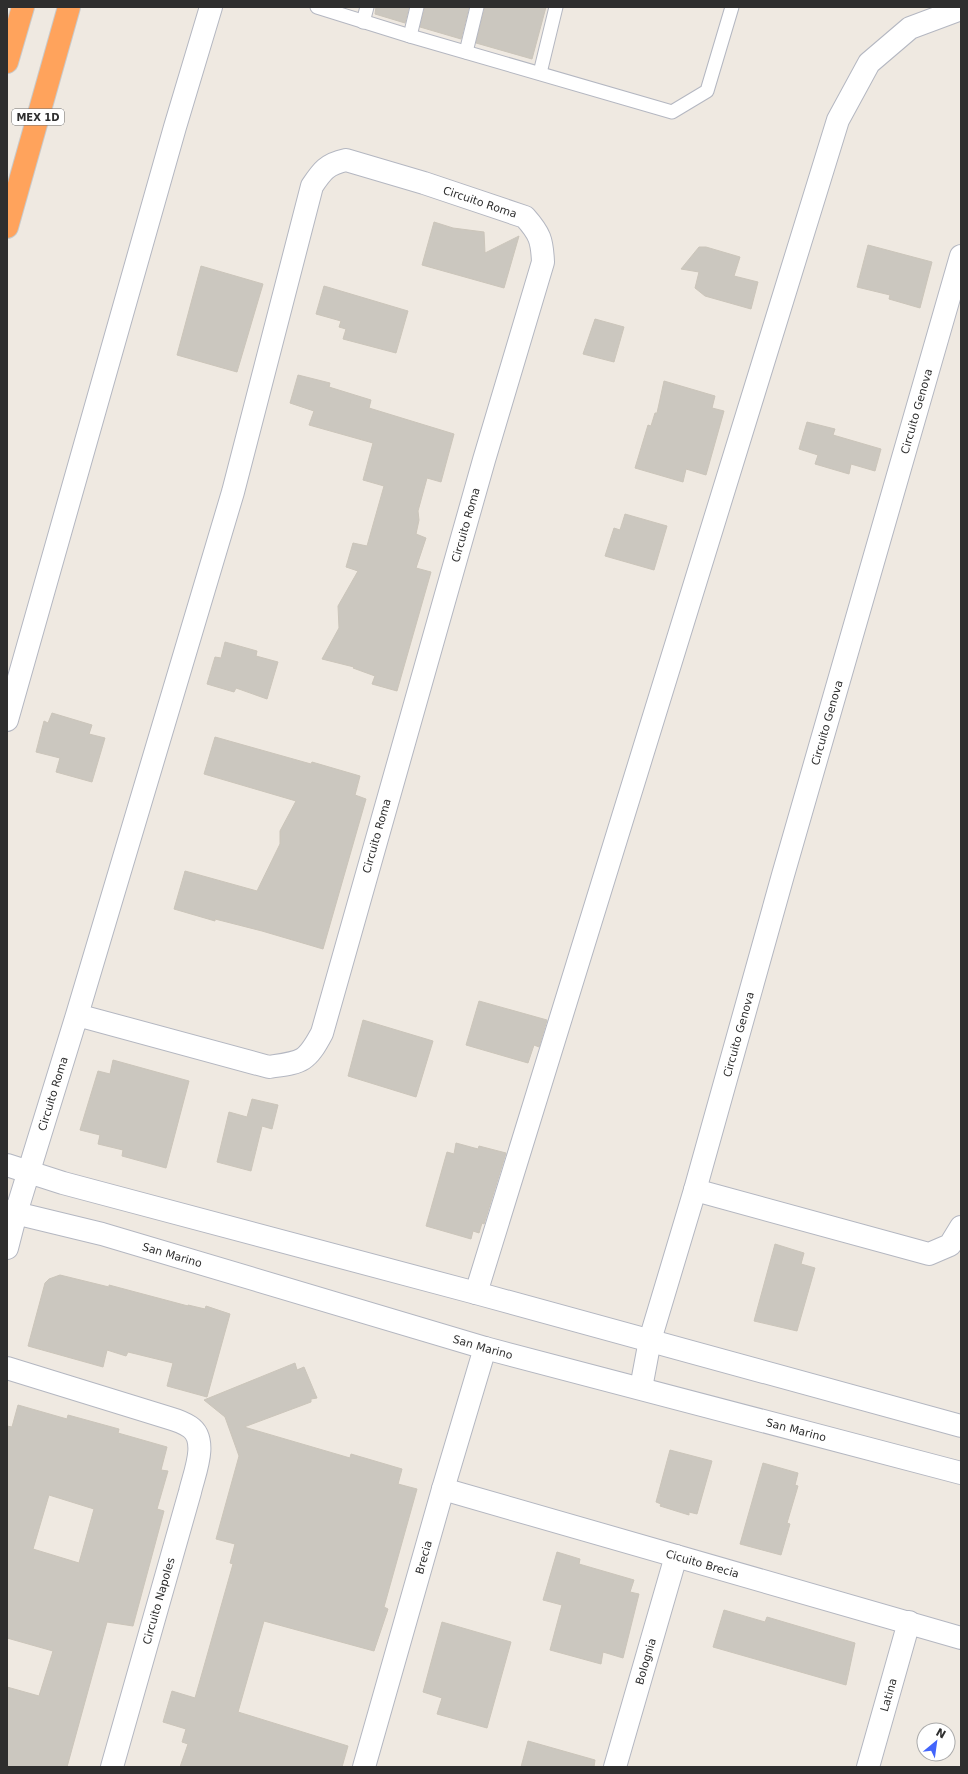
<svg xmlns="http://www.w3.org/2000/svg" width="968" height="1774" viewBox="0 0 968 1774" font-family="'DejaVu Sans',sans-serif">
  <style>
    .building { fill: #cbc7bf; stroke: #cbc5ba; fill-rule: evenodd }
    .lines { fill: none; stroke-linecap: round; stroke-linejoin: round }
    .lane-casing { stroke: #b4b7c1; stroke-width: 15 }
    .street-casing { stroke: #b4b7c1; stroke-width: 24 }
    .highway-casing { stroke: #c9c9c9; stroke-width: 24 }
    .lane { stroke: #fff; stroke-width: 13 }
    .street { stroke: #fff; stroke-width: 22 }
    .highway { stroke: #ffa35c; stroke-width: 22 }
    .labels { text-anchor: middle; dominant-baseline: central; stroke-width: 3; stroke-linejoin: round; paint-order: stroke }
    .shield { fill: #fff; stroke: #6d6d6d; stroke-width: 1 }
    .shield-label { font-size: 10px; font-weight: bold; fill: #2e2e2e }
    .street-label { font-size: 11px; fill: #2e2e2e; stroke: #fff }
  </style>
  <rect width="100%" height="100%" fill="#efe9e1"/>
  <!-- building -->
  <g class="building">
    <polygon points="376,7 409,7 405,23 375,14"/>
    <polygon points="425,7 469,7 461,39 420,27"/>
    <polygon points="485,7 546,7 532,59 476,43"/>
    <polygon points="434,222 453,228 484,232 485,253 519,236 504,288 422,265"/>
    <polygon points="868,245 932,262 920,308 889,299 890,295 857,287"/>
    <polygon points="699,247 706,247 740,257 734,276 758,282 751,309 705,296 695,288 699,272 681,269"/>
    <polygon points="201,266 263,284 237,372 177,355"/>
    <polygon points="324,286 408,311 396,353 343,339 346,329 339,327 341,321 316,314"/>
    <polygon points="595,319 624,327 614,362 583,354"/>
    <polygon points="298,375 330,383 329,387 371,400 369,408 454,434 441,482 427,478 418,511 419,520 416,534 426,538 416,568 431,572 397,691 372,684 375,676 353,668 354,667 322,659 339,628 338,606 358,571 346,567 353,543 367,546 384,486 363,480 373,443 309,425 314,411 290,403"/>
    <polygon points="664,381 715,396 712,408 724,411 706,475 686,469 683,482 635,468 648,425 651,426 655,413 657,413"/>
    <polygon points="807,422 835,429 833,435 881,449 875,471 851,464 849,474 815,464 818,455 799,449"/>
    <polygon points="625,514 667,526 654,570 605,556 614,528 620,530"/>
    <polygon points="225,642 257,651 256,656 278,662 267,699 236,688 234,692 207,684 215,657 221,658"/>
    <polygon points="52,713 92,725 89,734 105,738 92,782 56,772 60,758 36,752 44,721 48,723"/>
    <polygon points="215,737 311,764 312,762 360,776 355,795 366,799 323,949 262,931 215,919 215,921 174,909 185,871 257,891 280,844 280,831 296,801 204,774"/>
    <polygon points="479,1001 547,1020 539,1047 534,1045 528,1063 466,1045"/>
    <polygon points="363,1020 433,1041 416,1097 348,1076"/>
    <polygon points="113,1060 189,1081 166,1168 122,1156 123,1150 98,1144 100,1135 80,1130 98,1071 110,1074"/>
    <polygon points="252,1099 278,1105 272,1129 262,1126 251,1171 217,1162 229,1112 247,1117"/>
    <polygon points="456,1143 478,1149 479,1146 506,1153 484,1224 482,1223 479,1233 473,1231 471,1239 426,1226 447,1152 454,1154"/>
    <polygon points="775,1244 804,1253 801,1264 815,1268 797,1331 754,1321"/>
    <polygon points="60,1275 109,1287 109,1285 188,1306 188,1305 205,1309 206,1306 230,1314 207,1397 167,1386 173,1363 128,1352 126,1356 107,1350 103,1367 28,1346 45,1283 49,1279"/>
    <polygon points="295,1363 297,1370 304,1367 317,1398 311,1399 311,1402 244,1427 350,1458 351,1454 402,1469 398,1484 417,1489 384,1607 388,1609 374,1651 264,1621 238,1712 348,1746 342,1767 180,1767 188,1744 182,1742 186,1729 163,1722 172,1691 195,1698 233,1564 230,1563 235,1544 216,1539 239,1456 225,1417 204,1400"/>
    <path d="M18 1405 67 1419 68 1415 119 1429 118 1433 167 1447 161 1470 168 1471 157 1509 164 1511 133 1626 107 1622 67 1767H7V1687L39 1696 53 1651 7 1638V1426L12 1427ZM49 1495 94 1509 79 1563 33 1549Z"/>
    <polygon points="670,1450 712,1461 697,1514 689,1512 689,1515 660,1506 661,1504 656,1502"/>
    <polygon points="763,1463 798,1473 795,1485 798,1486 787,1523 790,1524 781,1555 740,1544"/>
    <polygon points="557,1552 580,1559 579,1564 634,1580 630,1592 639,1594 623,1658 603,1652 601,1664 550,1650 562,1605 543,1600"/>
    <polygon points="724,1610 765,1622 767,1617 855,1643 846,1685 713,1647"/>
    <polygon points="442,1622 511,1642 487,1728 437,1714 442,1698 423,1692"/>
    <polygon points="528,1741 595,1760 594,1767 521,1767"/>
  </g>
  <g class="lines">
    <!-- lane casing -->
    <g class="lane-casing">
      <g id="lane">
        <polyline points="317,7 410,36 672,112 707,91 732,7"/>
        <polyline points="363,22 367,7"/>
        <polyline points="410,36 417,7"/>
        <polyline points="466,52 477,7"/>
        <polyline points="540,73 556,7"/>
      </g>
    </g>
    <!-- street casing -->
    <g class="street-casing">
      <g id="street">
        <polyline points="7,720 175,127 211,7"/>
        <polyline points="7,1165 63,1183 476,1293 961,1426"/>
        <polyline points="695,1190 929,1254 950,1245 961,1227"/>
        <path id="s1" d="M7 1211 102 1234 485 1348 961 1473"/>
        <path id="s2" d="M7 1248 16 1213 77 1015 233 492 312 186C322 171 327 164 346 160L424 183 525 217C540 234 542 240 543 262L484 460 322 1033C306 1063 302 1062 269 1067L77 1015"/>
        <polyline points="476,1293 838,120 869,63 910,28 961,9"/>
        <path d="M7 1368 169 1418C176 1420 184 1423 190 1427 209 1440 194 1474 190 1492L112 1767"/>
        <path id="s3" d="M641 1388 650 1340 695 1190 783 875 961 256"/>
        <path id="s4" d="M443 1489 961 1638"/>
        <path id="s5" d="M364 1767 443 1489 485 1348"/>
        <path id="s6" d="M615 1767 676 1556"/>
        <path id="s7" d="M868 1767 909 1622"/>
      </g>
    </g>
    <!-- highway casing -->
    <g class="highway-casing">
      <g id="highway">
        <polyline points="7,62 23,7"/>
        <polyline points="7,227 69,7"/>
      </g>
    </g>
    <!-- lane -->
    <use href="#lane" class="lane"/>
    <!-- street -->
    <use href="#street" class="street"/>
    <!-- highway -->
    <use href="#highway" class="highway"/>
  </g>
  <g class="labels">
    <!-- shield labels -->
    <rect class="shield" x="12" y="109" width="52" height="16" rx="3"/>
    <g class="shield-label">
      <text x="38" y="117">MEX 1D</text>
    </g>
    <!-- street labels -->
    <g class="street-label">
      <text stroke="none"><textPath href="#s2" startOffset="1290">Circuito Roma</textPath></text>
      <text stroke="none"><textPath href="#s3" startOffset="1015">Circuito Genova</textPath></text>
      <text transform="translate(466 525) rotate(-74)">Circuito Roma</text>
      <text stroke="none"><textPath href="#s3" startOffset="691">Circuito Genova</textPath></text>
      <text transform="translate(377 836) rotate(-74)">Circuito Roma</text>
      <text stroke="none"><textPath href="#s3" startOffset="367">Circuito Genova</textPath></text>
      <text stroke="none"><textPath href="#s2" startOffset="161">Circuito Roma</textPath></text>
      <text stroke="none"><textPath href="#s1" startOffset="171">San Marino</textPath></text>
      <text stroke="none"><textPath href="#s1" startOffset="495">San Marino</textPath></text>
      <text stroke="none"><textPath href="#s1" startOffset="819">San Marino</textPath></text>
      <text stroke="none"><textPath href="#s5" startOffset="218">Brecia</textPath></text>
      <text stroke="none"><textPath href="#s4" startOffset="270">Cicuito Brecia</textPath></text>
      <text transform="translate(159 1601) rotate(-74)">Circuito Napoles</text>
      <text stroke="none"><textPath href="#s6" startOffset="110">Bolognia</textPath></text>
      <text stroke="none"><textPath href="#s7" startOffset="75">Latina</textPath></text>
    </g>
  </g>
  <!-- border -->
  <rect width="968" height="1774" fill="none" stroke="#2e2e2e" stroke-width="16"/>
  <!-- north arrow -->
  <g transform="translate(936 1742) rotate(29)"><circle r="19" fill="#ffffff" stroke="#ababab"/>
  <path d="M0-3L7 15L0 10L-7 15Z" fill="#4264fb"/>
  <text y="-6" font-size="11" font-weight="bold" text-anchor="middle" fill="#2e2e2e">N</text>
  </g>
</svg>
